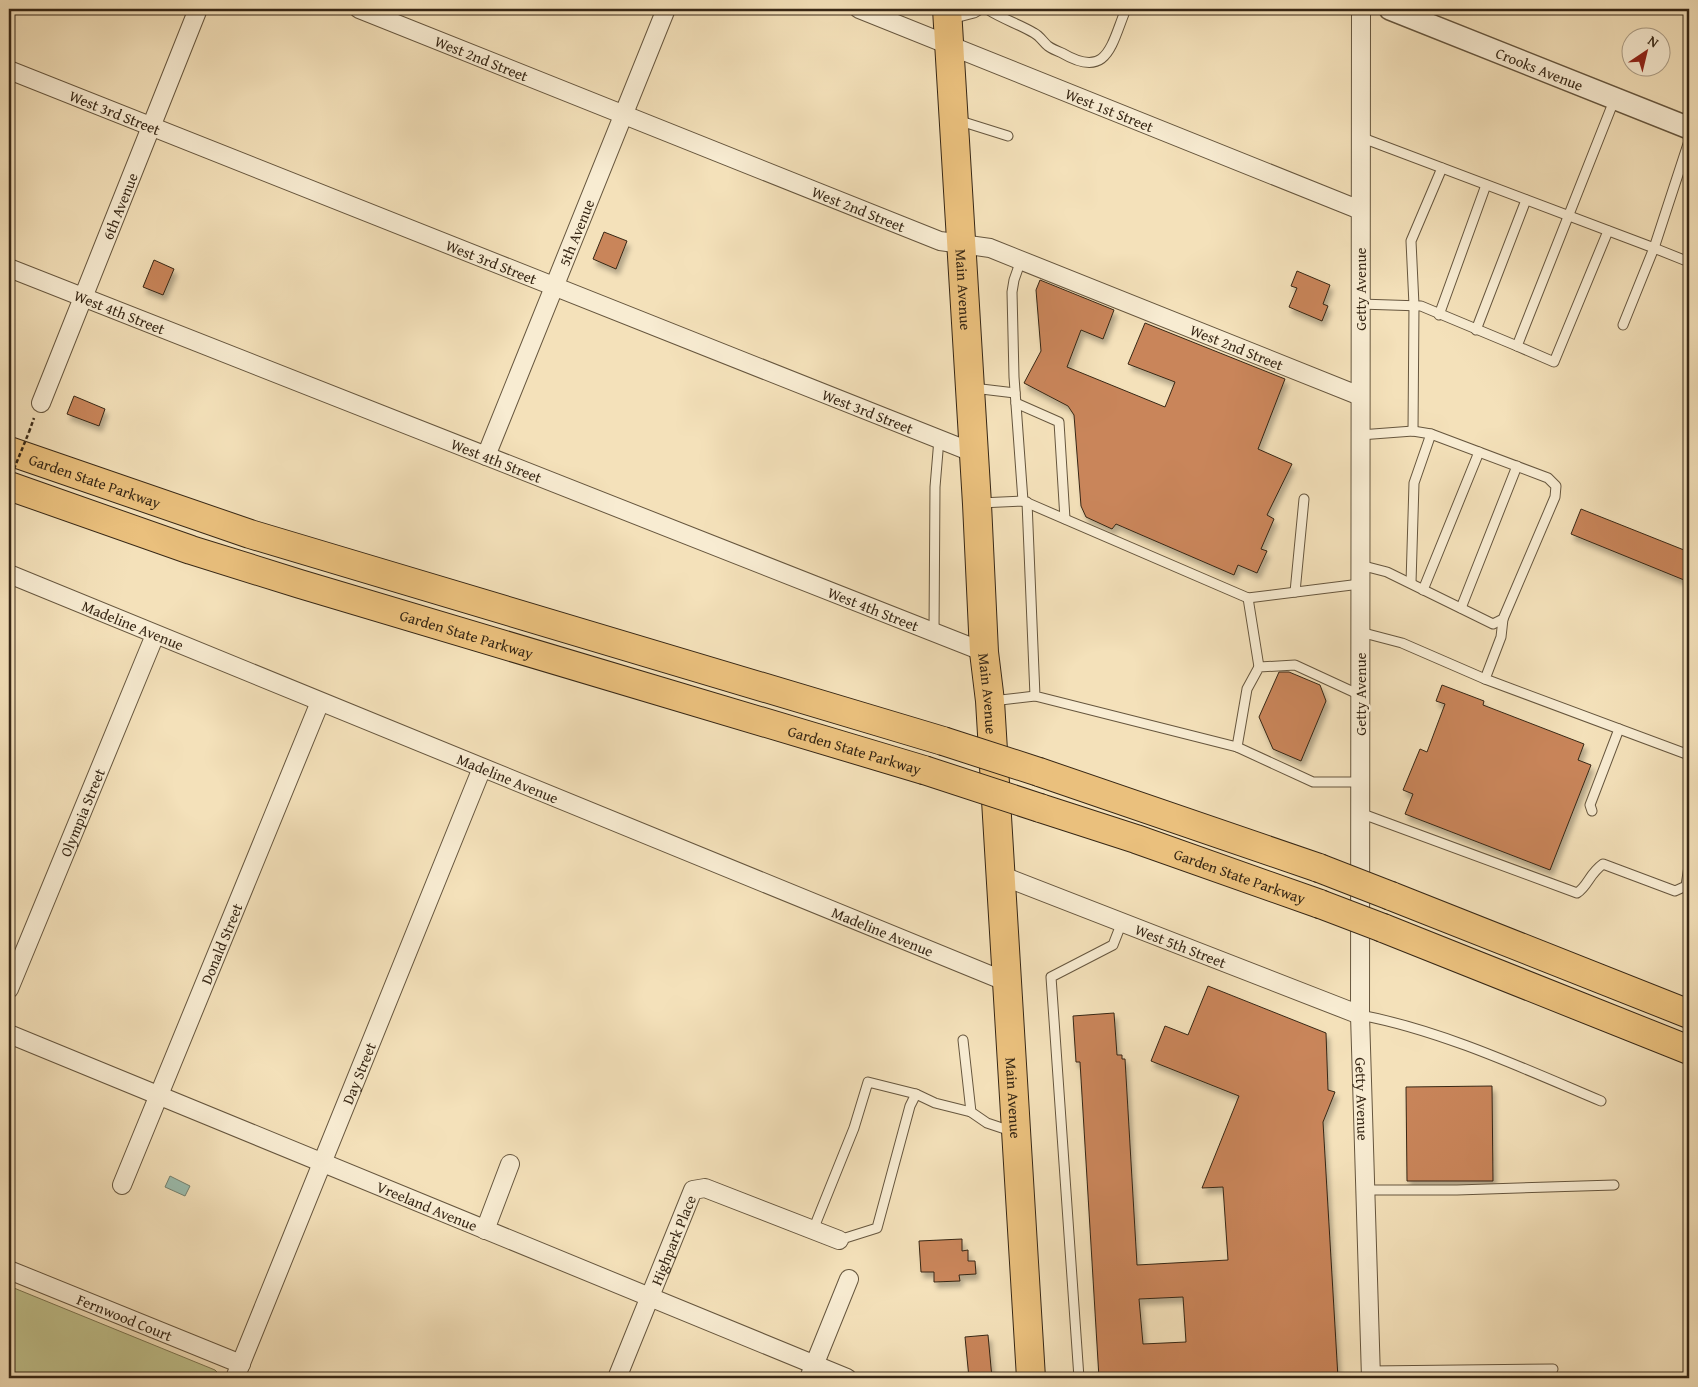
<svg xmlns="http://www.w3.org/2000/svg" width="1698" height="1387" viewBox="0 0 1698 1387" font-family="'Gentium Book Plus',serif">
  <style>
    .green { fill: #c0c18c; stroke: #7c7450 }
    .water { fill: #9cbeaf; stroke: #748271 }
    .building { fill: #c9855a; stroke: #372715; fill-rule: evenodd; filter: url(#shadow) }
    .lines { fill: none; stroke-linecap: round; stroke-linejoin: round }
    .service-casing { stroke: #66563e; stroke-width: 11 }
    .minor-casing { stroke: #66563e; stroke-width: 20 }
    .tertiary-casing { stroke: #66563e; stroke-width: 24 }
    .primary-casing { stroke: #372715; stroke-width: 30 }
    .motorway-casing { stroke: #372715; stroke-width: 30 }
    .path { stroke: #372715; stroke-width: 2.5; stroke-dasharray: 4 2.5; stroke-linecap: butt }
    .service { stroke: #f8ecd2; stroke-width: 9 }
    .minor { stroke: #f8ecd2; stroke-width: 18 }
    .tertiary { stroke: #f8ecd2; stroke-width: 21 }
    .primary { stroke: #eac07d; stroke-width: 28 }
    .motorway { stroke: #eac07d; stroke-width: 28 }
    .motorway-bridge-casing { stroke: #372715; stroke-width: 30; stroke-linecap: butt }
    .path-bridge { stroke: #372715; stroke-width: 2.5; stroke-dasharray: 4 2.5; stroke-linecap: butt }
    .motorway-bridge { stroke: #eac07d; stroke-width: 28 }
    .labels { text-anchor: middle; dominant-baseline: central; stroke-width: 5; stroke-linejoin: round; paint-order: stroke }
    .street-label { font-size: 15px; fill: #372715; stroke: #f8ecd2 }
  </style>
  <defs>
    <filter id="shadow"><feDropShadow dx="3" dy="5.5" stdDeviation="2.5" flood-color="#0004"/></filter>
  </defs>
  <rect width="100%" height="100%" fill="#f4e1ba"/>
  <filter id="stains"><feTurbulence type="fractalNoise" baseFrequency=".004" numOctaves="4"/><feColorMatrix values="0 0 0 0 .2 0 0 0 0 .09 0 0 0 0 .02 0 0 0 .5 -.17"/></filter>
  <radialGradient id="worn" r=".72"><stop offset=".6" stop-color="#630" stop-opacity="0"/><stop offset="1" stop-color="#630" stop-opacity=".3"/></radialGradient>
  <!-- green -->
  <polygon class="green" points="9,1286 215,1370 217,1372 214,1378 9,1378"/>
  <!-- water -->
  <polygon class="water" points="170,1176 190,1186 185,1196 165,1187"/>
  <!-- building -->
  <g class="building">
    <polygon points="604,232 627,241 616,269 593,259"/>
    <polygon points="154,260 174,269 163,295 143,287"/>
    <polygon points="1297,271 1330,285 1323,304 1328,306 1322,321 1289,307 1297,288 1291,286"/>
    <polygon points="1040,280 1114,310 1103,339 1081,330 1067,367 1165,407 1175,382 1128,364 1145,323 1285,379 1258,449 1292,464 1267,515 1274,519 1261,549 1267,551 1257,573 1238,565 1234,575 1116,524 1112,529 1086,517 1081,506 1074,415 1068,406 1024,383 1041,351 1036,290"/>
    <polygon points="74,396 105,409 99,426 67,414"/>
    <polygon points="1581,509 1689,552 1689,582 1571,534"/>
    <polygon points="1279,672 1289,672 1320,685 1326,701 1301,761 1273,749 1259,717"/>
    <polygon points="1442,685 1484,701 1483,705 1584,744 1578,760 1591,765 1550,870 1405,814 1413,794 1403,790 1420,749 1427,752 1445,704 1436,701"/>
    <path d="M1208 986 1326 1033 1328 1090 1335 1092 1323 1122 1338 1378H1099L1080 1062H1076L1073 1016 1114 1013 1117 1055H1122V1059H1125L1137 1265 1228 1260 1223 1187 1202 1188 1239 1096 1151 1061 1165 1026 1188 1035ZM1183 1297 1186 1342 1143 1344 1139 1299Z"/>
    <polygon points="1492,1086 1493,1181 1407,1181 1406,1087"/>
    <polygon points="962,1239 962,1251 968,1250 968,1261 975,1261 976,1274 959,1275 960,1281 934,1282 934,1272 921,1272 919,1241"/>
    <polygon points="988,1335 992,1378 969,1378 965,1337"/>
  </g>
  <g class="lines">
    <!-- service casing -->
    <g class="service-casing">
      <g id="service">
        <path d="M987 9C1002 19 1019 24 1034 33 1040 36 1043 42 1048 46 1052 49 1057 51 1062 53 1108 80 1111 45 1126 9"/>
        <polyline points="951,19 974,13 981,9"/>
        <polyline points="957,120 1008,136"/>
        <polyline points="1360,137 1654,248 1689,141"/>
        <polyline points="1021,260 1014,280 1012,292 1014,377 1023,501"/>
        <polyline points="1360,304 1421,306 1517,346 1615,98"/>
        <polyline points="1439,315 1486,185"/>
        <polyline points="1623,325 1654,248 1689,262"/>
        <polyline points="1476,330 1526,200"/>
        <polyline points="1517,346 1554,362 1608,231"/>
        <polyline points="973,388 1015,393"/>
        <polyline points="1016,403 1059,422 1065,519"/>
        <polyline points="1413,431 1414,305 1411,241 1442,168"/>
        <polyline points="1027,502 1035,696 1237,747 1313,782 1360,782"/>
        <polyline points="980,503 1023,501 1248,598 1360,584"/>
        <polyline points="1360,565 1387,572 1493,624 1503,619 1555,497 1556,486 1548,478 1431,434 1413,431 1360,435"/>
        <polyline points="1411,583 1414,483 1431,434"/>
        <polyline points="1423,590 1479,452"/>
        <polyline points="1295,592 1304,499"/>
        <polyline points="1248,598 1259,667"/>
        <polyline points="1461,608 1517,466"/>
        <polyline points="1503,619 1501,637 1485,679 1689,755"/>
        <polyline points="934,632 935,487 939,439"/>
        <polyline points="1360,632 1402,643 1485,679"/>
        <polyline points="992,701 1035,696"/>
        <polyline points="1237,747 1247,689 1259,667 1295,665 1360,695"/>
        <polyline points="1592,811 1590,805 1619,729"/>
        <path d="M1360 813 1577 893C1588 886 1589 874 1603 864L1675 891 1686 886 1689 866"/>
        <path d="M1360 1015C1441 1030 1525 1069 1601 1101"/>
        <polyline points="963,1040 971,1112 987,1123 1014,1132"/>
        <polyline points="916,1094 935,1103 971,1112"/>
        <polyline points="1365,1190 1457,1190 1614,1185"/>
        <polyline points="813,1230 854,1128 868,1082 916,1094 910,1106 877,1228 839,1240"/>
        <polyline points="1370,1371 1553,1369"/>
        <polyline points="1079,1378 1051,977 1113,945 1122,922"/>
      </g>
    </g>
    <!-- minor casing -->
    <g class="minor-casing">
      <g id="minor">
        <path id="s1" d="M359 9 940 241 990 248 1360 396"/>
        <path id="s2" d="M859 9 1360 210"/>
        <path id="s3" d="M1361 9 1360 1015 1371 1378"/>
        <path id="s4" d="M9 70 974 453"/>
        <path id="s5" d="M9 268 984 652"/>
        <path id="s6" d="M41 403 198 9"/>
        <path id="s7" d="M486 456 666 9"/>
        <path id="s8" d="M9 574 1007 982"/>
        <path id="s9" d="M1000 875 1360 1015"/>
        <path id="s10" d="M9 989 155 635"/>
        <path id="s11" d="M9 1034 847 1378"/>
        <path id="s12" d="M122 1185 320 702"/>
        <polyline points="485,1230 510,1164"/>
        <path id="s13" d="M9 1270 241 1364"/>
        <path id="s14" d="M235 1378 482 768"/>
        <path id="s15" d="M617 1378 693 1190 705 1188 839 1240"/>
        <polyline points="809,1378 849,1279"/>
      </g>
    </g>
    <!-- tertiary casing -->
    <g class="tertiary-casing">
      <g id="tertiary">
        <path id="s16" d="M1390 9 1689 128"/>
      </g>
    </g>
    <!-- primary casing -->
    <g class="primary-casing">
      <g id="primary">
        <path id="s17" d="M947 9 977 504 984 652 990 701 1031 1378"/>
      </g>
    </g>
    <!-- motorway casing -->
    <g class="motorway-casing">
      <g id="motorway">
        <path id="s18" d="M9 451 250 534 943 741"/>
        <path id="s19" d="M9 486 191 550 300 584 924 770"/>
        <polyline points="1039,772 1319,868"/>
        <path id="s20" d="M1040 808 1136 839 1320 904"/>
        <polyline points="1391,896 1689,1014"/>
        <polyline points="1383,928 1689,1050"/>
      </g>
    </g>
    <!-- path -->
    <polyline class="path" points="29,432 34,418"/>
    <!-- service -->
    <use href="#service" class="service"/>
    <!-- minor -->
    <use href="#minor" class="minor"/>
    <!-- tertiary -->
    <use href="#tertiary" class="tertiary"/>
    <!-- primary -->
    <use href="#primary" class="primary"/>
    <!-- motorway -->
    <use href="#motorway" class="motorway"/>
    <!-- motorway-bridge casing -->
    <g class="motorway-bridge-casing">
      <g id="motorway-bridge">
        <polyline points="943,741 1039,772"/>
        <polyline points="924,770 1040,808"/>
        <polyline points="1319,868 1391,896"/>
        <polyline points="1320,904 1383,928"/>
      </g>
    </g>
    <!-- path-bridge -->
    <polyline class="path-bridge" points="9,481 29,432"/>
    <!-- motorway-bridge -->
    <use href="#motorway-bridge" class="motorway-bridge"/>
  </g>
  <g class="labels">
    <!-- street labels -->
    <g class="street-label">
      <text stroke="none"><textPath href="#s1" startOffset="132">West 2nd Street</textPath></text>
      <text stroke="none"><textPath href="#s16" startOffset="161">Crooks Avenue</textPath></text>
      <text stroke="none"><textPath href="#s2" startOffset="270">West 1st Street</textPath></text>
      <text stroke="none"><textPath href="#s4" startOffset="114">West 3rd Street</textPath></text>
      <text stroke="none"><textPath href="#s6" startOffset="212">6th Avenue</textPath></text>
      <text stroke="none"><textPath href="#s1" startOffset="538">West 2nd Street</textPath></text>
      <text stroke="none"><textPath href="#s7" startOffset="241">5th Avenue</textPath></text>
      <text stroke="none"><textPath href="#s4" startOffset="519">West 3rd Street</textPath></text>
      <text stroke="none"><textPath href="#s17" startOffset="281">Main Avenue</textPath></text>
      <text transform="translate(1360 289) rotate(-90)">Getty Avenue</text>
      <text stroke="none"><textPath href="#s5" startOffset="119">West 4th Street</textPath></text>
      <text stroke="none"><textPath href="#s1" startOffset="942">West 2nd Street</textPath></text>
      <text stroke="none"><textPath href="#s4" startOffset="924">West 3rd Street</textPath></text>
      <text stroke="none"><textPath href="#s5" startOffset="524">West 4th Street</textPath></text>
      <text stroke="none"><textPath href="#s18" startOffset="91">Garden State Parkway</textPath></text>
      <text stroke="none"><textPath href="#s5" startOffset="929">West 4th Street</textPath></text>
      <text stroke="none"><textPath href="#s8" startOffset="134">Madeline Avenue</textPath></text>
      <text stroke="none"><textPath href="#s19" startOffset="481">Garden State Parkway</textPath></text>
      <text stroke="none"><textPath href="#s17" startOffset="686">Main Avenue</textPath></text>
      <text transform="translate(1360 694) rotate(-90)">Getty Avenue</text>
      <text stroke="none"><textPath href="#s19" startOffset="886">Garden State Parkway</textPath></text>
      <text stroke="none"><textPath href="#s8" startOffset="539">Madeline Avenue</textPath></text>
      <text stroke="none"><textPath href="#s10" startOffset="191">Olympia Street</textPath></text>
      <text stroke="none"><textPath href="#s20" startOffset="211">Garden State Parkway</textPath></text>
      <text stroke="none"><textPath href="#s8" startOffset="944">Madeline Avenue</textPath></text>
      <text stroke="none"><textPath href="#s12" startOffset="261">Donald Street</textPath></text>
      <text stroke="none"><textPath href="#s9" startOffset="194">West 5th Street</textPath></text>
      <text stroke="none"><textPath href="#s14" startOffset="329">Day Street</textPath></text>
      <text stroke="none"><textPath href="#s17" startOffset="1091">Main Avenue</textPath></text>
      <text stroke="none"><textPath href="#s3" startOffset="1090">Getty Avenue</textPath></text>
      <text stroke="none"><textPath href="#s11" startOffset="452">Vreeland Avenue</textPath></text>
      <text stroke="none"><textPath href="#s15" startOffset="149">Highpark Place</textPath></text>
      <text stroke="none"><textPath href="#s13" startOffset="125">Fernwood Court</textPath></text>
    </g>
  </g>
  <!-- margin -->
  <rect width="1698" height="1387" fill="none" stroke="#f4e1ba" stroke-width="30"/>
  <rect x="10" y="10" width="1678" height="1367" fill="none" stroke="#372715" stroke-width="2.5"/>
  <rect x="15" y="15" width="1668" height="1357" fill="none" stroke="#372715"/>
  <!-- north arrow -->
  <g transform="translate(1646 52) rotate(35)"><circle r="24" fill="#f8ecd2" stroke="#ab9d86"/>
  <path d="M0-4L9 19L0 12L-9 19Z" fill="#8f2418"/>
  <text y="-8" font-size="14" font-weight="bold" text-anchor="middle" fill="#372715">N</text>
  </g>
  <rect width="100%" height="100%" filter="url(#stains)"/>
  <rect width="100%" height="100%" fill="url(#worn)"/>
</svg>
